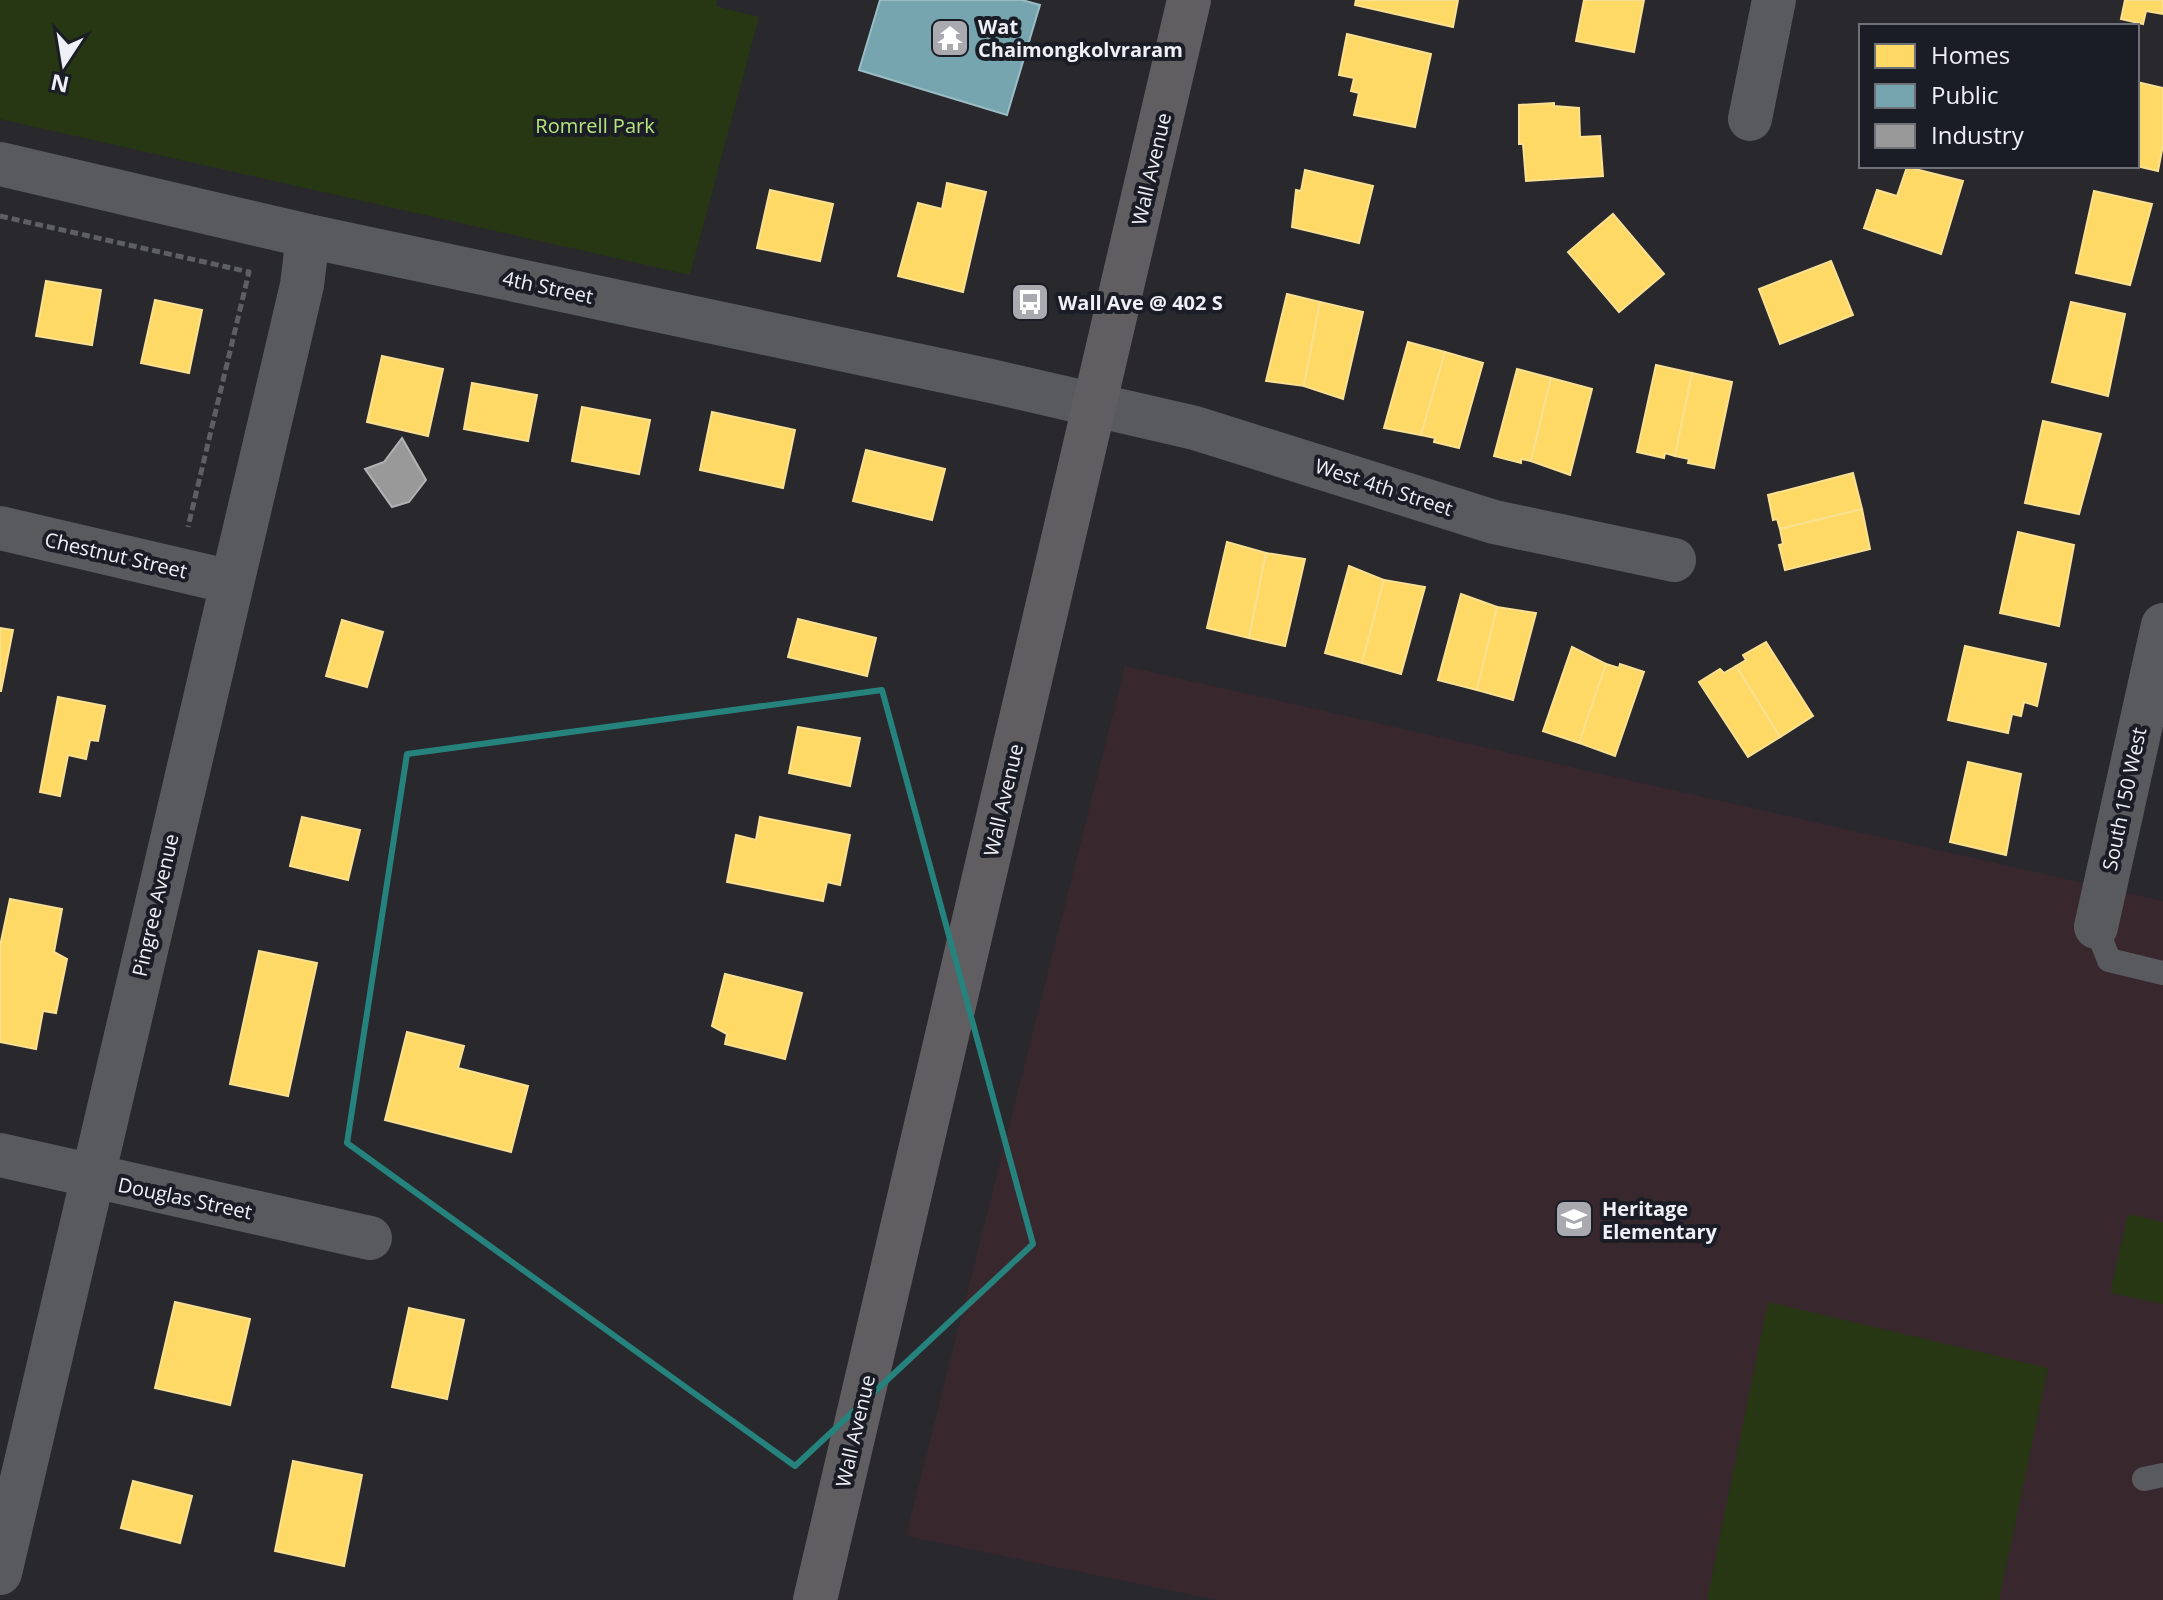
<svg xmlns="http://www.w3.org/2000/svg" width="2163" height="1600" viewBox="0 0 2163 1600" font-family="'Open Sans',sans-serif">
  <style>
    .education { fill: #38282e }
    .green { fill: #273613 }
    .homes { fill: #ffd966; stroke: #fae091; stroke-width: 2 }
    .public { fill: #76a5af; stroke: #9abcc4; stroke-width: 2 }
    .industry { fill: #999; stroke: #b2b3b5; stroke-width: 2 }
    .lines { fill: none; stroke-linecap: round; stroke-linejoin: round }
    .path { stroke: #5e5f63; stroke-width: 5; stroke-dasharray: 8 4; stroke-linecap: butt }
    .lane { stroke: #595a5e; stroke-width: 24 }
    .street { stroke: #595a5e; stroke-width: 44 }
    .secondary { stroke: #605e60; stroke-width: 44 }
    .marked { fill: none; stroke: #25827c; stroke-width: 6; stroke-linejoin: round }
    .labels { text-anchor: middle; dominant-baseline: central; stroke-width: 8; stroke-linejoin: round; paint-order: stroke }
    .poi-label { font-size: 20px; font-weight: bold; fill: #eef0f6; stroke: #1b1d26; text-anchor: start }
    .park-label { font-size: 20px; fill: #b7e57d; stroke: #1b1d26 }
    .street-label { font-size: 20px; fill: #eef0f6; stroke: #1b1d26 }
  </style>
  <rect width="100%" height="100%" fill="#28282d"/>
  <!-- education -->
  <polygon class="education" points="1125,666 2163,901 2163,1600 1217,1600 906,1536"/>
  <!-- green -->
  <g class="green">
    <polygon points="0,0 717,0 716,6 759,17 690,275 0,119"/>
    <polygon points="2128,1214 2163,1222 2163,1304 2110,1293"/>
    <polygon points="1768,1302 2048,1368 1999,1600 1707,1600"/>
  </g>
  <!-- homes -->
  <g class="homes">
    <polygon points="1356,0 1458,0 1453,27 1355,5"/>
    <polygon points="1584,0 1644,0 1634,52 1576,41"/>
    <polygon points="2125,0 2163,0 2163,14 2146,11 2143,24 2121,19"/>
    <polygon points="1347,34 1431,54 1415,127 1354,115 1359,93 1351,91 1354,78 1339,75"/>
    <polygon points="2137,82 2163,88 2163,145 2158,171 2136,166"/>
    <polygon points="1554,103 1554,106 1579,108 1580,137 1600,136 1603,176 1526,181 1523,144 1519,144 1519,105"/>
    <polygon points="1907,167 1963,181 1941,254 1864,228 1877,190 1897,196"/>
    <polygon points="1305,170 1373,186 1359,243 1292,227 1296,190 1301,191"/>
    <polygon points="947,183 986,192 963,292 898,276 918,203 942,209"/>
    <polygon points="770,190 833,204 820,261 757,248"/>
    <polygon points="2094,191 2152,204 2130,285 2076,273"/>
    <polygon points="1613,214 1664,274 1619,312 1568,252"/>
    <polygon points="1831,261 1853,315 1780,344 1759,289"/>
    <polygon points="46,281 101,290 92,345 36,336"/>
    <polygon points="1287,294 1320,302 1304,386 1266,381"/>
    <polygon points="155,300 202,310 189,373 141,363"/>
    <polygon points="1320,302 1363,312 1343,399 1304,386"/>
    <polygon points="2071,302 2125,314 2108,396 2052,382"/>
    <polygon points="1408,342 1445,352 1421,435 1384,428"/>
    <polygon points="1445,352 1483,363 1459,448 1434,442 1435,438 1421,435"/>
    <polygon points="382,356 443,369 428,436 367,422"/>
    <polygon points="1656,365 1692,373 1675,456 1665,453 1664,458 1637,452"/>
    <polygon points="1517,369 1551,378 1531,461 1521,459 1521,463 1494,456"/>
    <polygon points="1692,373 1732,382 1714,468 1688,463 1689,459 1675,456"/>
    <polygon points="1551,378 1592,389 1570,475 1531,461"/>
    <polygon points="472,383 537,395 528,441 464,429"/>
    <polygon points="582,407 650,420 639,474 572,461"/>
    <polygon points="712,412 795,430 783,488 700,470"/>
    <polygon points="2043,421 2101,434 2079,514 2025,503"/>
    <polygon points="866,450 945,469 932,520 853,501"/>
    <polygon points="1853,473 1862,509 1780,529 1777,519 1773,520 1768,495"/>
    <polygon points="1862,509 1870,549 1785,570 1779,545 1783,544 1780,529"/>
    <polygon points="2018,532 2074,545 2059,626 2000,613"/>
    <polygon points="1227,542 1266,553 1249,638 1207,628"/>
    <polygon points="1266,553 1305,559 1285,646 1249,638"/>
    <polygon points="1349,566 1384,580 1362,663 1325,653"/>
    <polygon points="1384,580 1425,587 1401,674 1362,663"/>
    <polygon points="1461,594 1497,607 1477,690 1438,680"/>
    <polygon points="1497,607 1536,613 1513,700 1477,690"/>
    <polygon points="798,619 876,638 867,676 788,657"/>
    <polygon points="342,620 383,632 367,687 326,676"/>
    <polygon points="0,628 13,630 1,691 0,691"/>
    <polygon points="1766,642 1813,716 1780,737 1736,666 1746,660 1743,655"/>
    <polygon points="1965,646 2046,664 2037,706 2024,702 2021,716 2012,714 2008,733 1948,720"/>
    <polygon points="1572,647 1606,664 1579,743 1543,731"/>
    <polygon points="1606,664 1619,668 1620,664 1644,672 1615,756 1579,743"/>
    <polygon points="1736,666 1780,737 1748,757 1699,682 1720,669 1724,673"/>
    <polygon points="58,697 105,706 98,741 90,740 86,759 68,755 60,796 40,792"/>
    <polygon points="798,727 860,738 850,786 789,773"/>
    <polygon points="1968,762 2021,774 2006,855 1950,842"/>
    <polygon points="302,817 360,830 348,880 290,866"/>
    <polygon points="760,817 850,835 840,885 827,882 823,901 727,882 736,835 756,840"/>
    <polygon points="10,899 62,909 54,952 67,959 56,1013 43,1011 36,1049 0,1042 0,946"/>
    <polygon points="259,951 317,963 288,1096 230,1084"/>
    <polygon points="725,974 802,993 785,1059 725,1044 727,1034 712,1026"/>
    <polygon points="407,1032 464,1046 458,1068 528,1086 511,1152 385,1120"/>
    <polygon points="175,1302 250,1319 230,1405 155,1388"/>
    <polygon points="409,1308 464,1320 447,1399 392,1387"/>
    <polygon points="293,1461 362,1475 344,1566 275,1551"/>
    <polygon points="133,1481 192,1496 180,1543 121,1528"/>
  </g>
  <!-- public -->
  <polygon class="public" points="880,0 1022,0 1040,5 1007,115 859,70"/>
  <!-- industry -->
  <polygon class="industry" points="402,438 426,480 409,502 392,507 365,469 384,462"/>
  <g class="lines">
    <!-- path -->
    <polyline class="path" points="0,216 249,272 188,527"/>
    <!-- lane -->
    <g class="lane">
      <polyline points="2096,927 2109,960 2163,973"/>
      <polyline points="2144,1479 2163,1475"/>
    </g>
    <!-- street -->
    <g class="street">
      <polyline points="1750,119 1774,0"/>
      <polyline points="0,164 308,236 991,381 1195,428 1494,522 1674,560"/>
      <polyline points="0,528 231,582"/>
      <polyline points="2096,927 2163,625"/>
      <polyline points="0,1155 370,1238"/>
      <polyline points="0,1573 302,285 308,236"/>
    </g>
    <!-- secondary -->
    <polyline class="secondary" points="815,1600 1189,0"/>
  </g>
  <!-- marked area -->
  <path class="marked" d="M882 690 1033 1244 795 1466 347 1143 407 754Z"/>
  <!-- icons -->
  <defs>
    <g id="temple-square" transform="scale(2)"><rect x="-9" y="-9" width="18" height="18" rx="4" fill="#a9aab0" stroke="#1b1d26"/><path d="M0-6L5-2H3V0L6.5 2.5H4V6H1.5V3h-3V6H-4V2.5H-6.5L-3 0V-2H-5Z" fill="#fff"/></g>
    <g id="bus-square" transform="scale(2)"><rect x="-9" y="-9" width="18" height="18" rx="4" fill="#a9aab0" stroke="#1b1d26"/><path d="M-5-6H5V4H4V6H2V4H-2V6H-4V4H-5ZM-3.5-4V0h7V-4ZM-3.5 1.2v1.5H-2V1.2ZM2 1.2v1.5H3.5V1.2Z" fill="#fff"/></g>
    <g id="school-square" transform="scale(2)"><rect x="-9" y="-9" width="18" height="18" rx="4" fill="#a9aab0" stroke="#1b1d26"/><path d="M0-5L7-2L0 1L-7-2ZM-4 1L0 2.5L4 1V4Q0 6-4 4Z" fill="#fff"/></g>
  </defs>
  <g fill-rule="evenodd">
    <use href="#temple-square" x="950" y="38"/>
    <use href="#bus-square" x="1030" y="302"/>
    <use href="#school-square" x="1574" y="1219"/>
  </g>
  <g class="labels">
    <!-- poi labels -->
    <g class="poi-label">
      <text x="978" y="26">Wat<tspan x="978" dy="23">Chaimongkolvraram</tspan></text>
      <text x="1058" y="302">Wall Ave @ 402 S</text>
      <text x="1602" y="1208">Heritage<tspan x="1602" dy="23">Elementary</tspan></text>
    </g>
    <!-- park labels -->
    <g class="park-label">
      <text x="595" y="125">Romrell Park</text>
    </g>
    <!-- street labels -->
    <g class="street-label">
      <text transform="translate(1151 169) rotate(-77)">Wall Avenue</text>
      <text transform="translate(548 287) rotate(12)">4th Street</text>
      <text transform="translate(1384 487) rotate(18)">West 4th Street</text>
      <text transform="translate(116 555) rotate(13)">Chestnut Street</text>
      <text transform="translate(2124 799) rotate(-78)">South 150 West</text>
      <text transform="translate(1003 800) rotate(-77)">Wall Avenue</text>
      <text transform="translate(155 905) rotate(-77)">Pingree Avenue</text>
      <text transform="translate(185 1198) rotate(12)">Douglas Street</text>
      <text transform="translate(855 1431) rotate(-77)">Wall Avenue</text>
    </g>
  </g>
  <!-- legend -->
  <rect x="1859" y="24" width="280" height="144" fill="#1b1d26" stroke="#6f7179" stroke-width="2"/>
  <rect x="1875" y="44" width="40" height="24" fill="#ffd966" stroke="#6f7179" stroke-width="2"/>
  <text x="1931" y="64" font-size="24" fill="#eef0f6">Homes</text>
  <rect x="1875" y="84" width="40" height="24" fill="#76a5af" stroke="#6f7179" stroke-width="2"/>
  <text x="1931" y="104" font-size="24" fill="#eef0f6">Public</text>
  <rect x="1875" y="124" width="40" height="24" fill="#999999" stroke="#6f7179" stroke-width="2"/>
  <text x="1931" y="144" font-size="24" fill="#eef0f6">Industry</text>
  <!-- north arrow -->
  <g transform="translate(64 64) rotate(192)" stroke="#1b1d26" stroke-width="6" paint-order="stroke">
  <path d="M0-6L14 30L0 20L-14 30Z" fill="#eef0f6"/>
  <text y="-12" font-size="22" font-weight="bold" text-anchor="middle" fill="#eef0f6">N</text>
  </g>
</svg>
